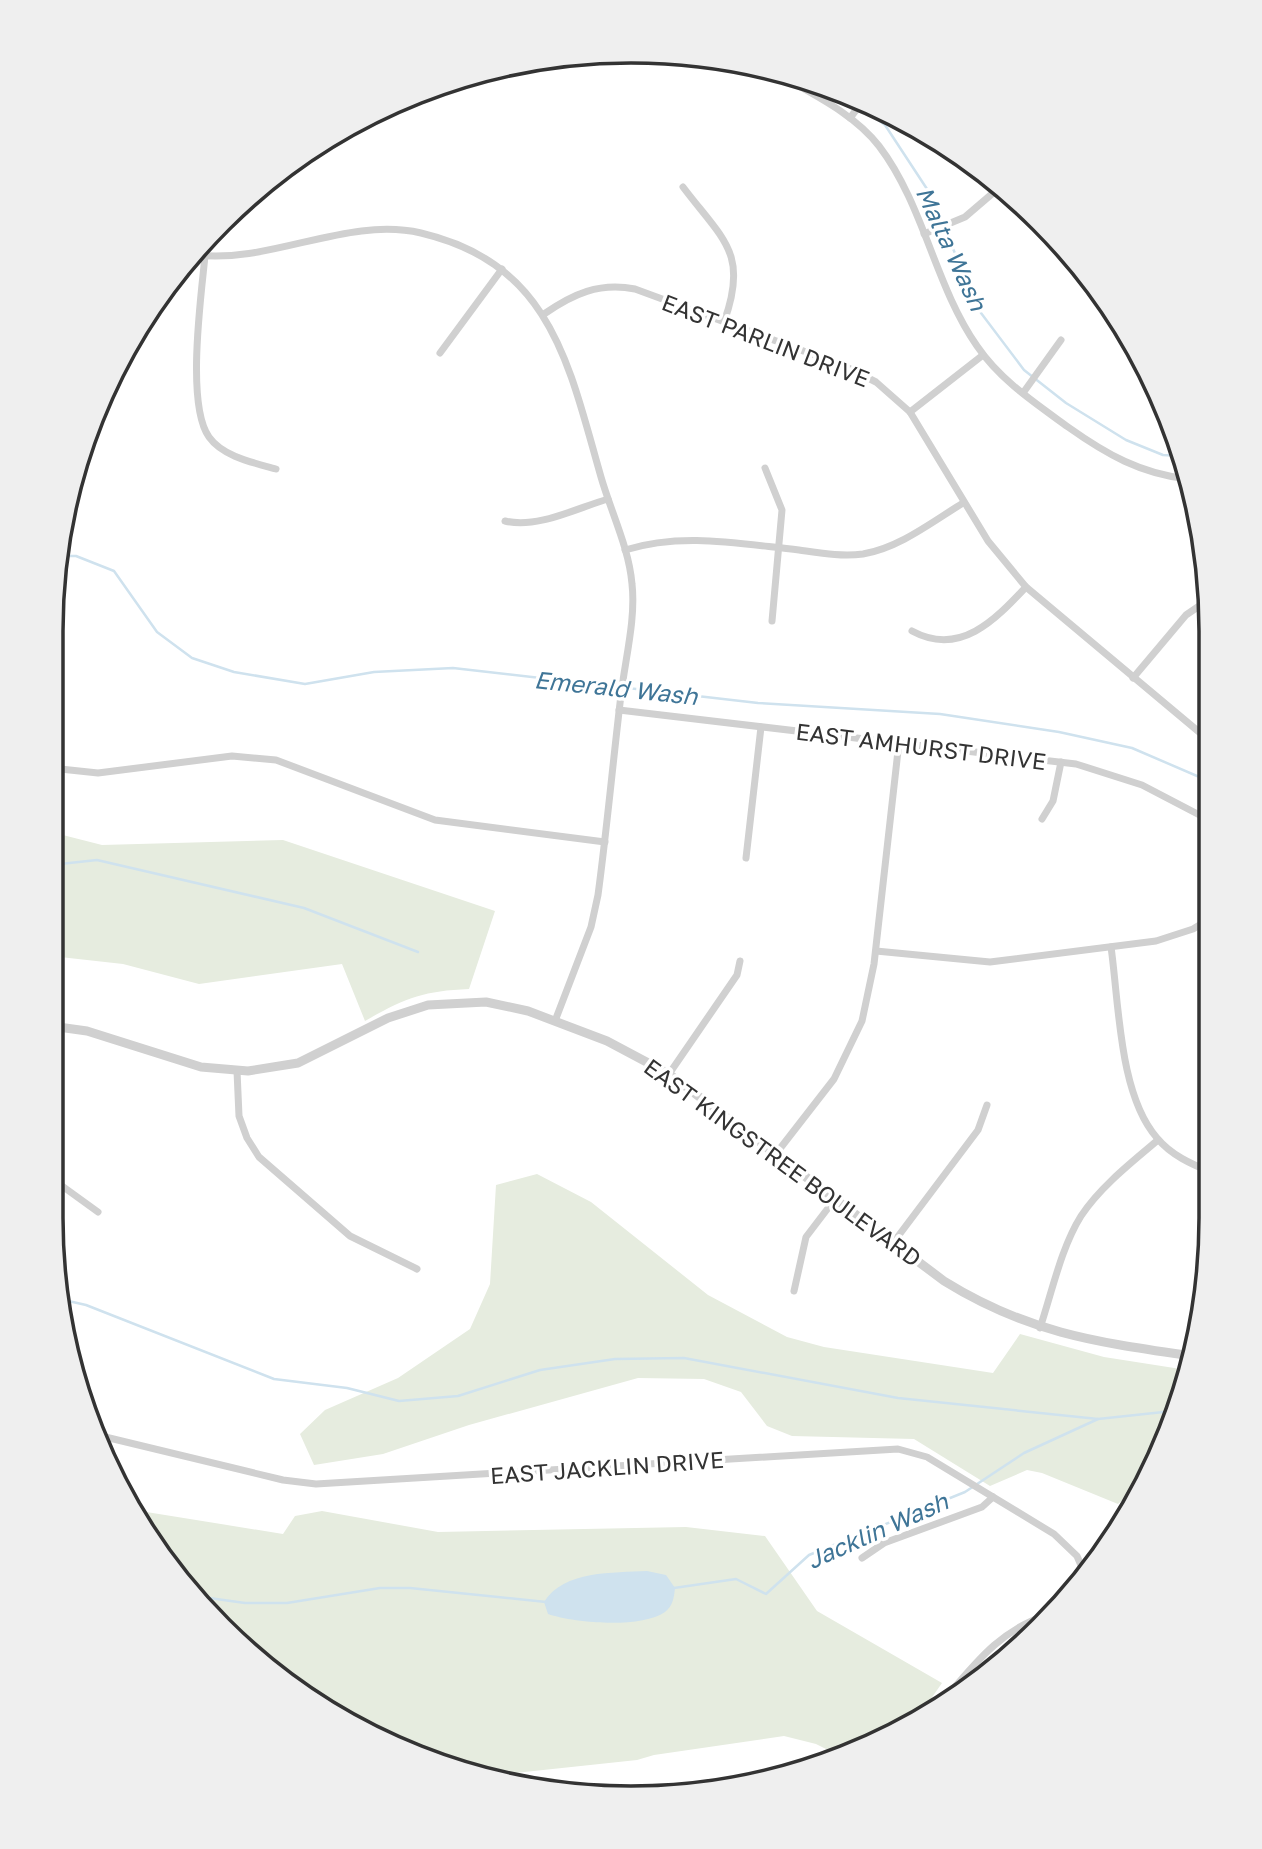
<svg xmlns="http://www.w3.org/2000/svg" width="1262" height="1849" viewBox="0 0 1262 1849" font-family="'Golos Text',sans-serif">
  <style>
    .green { fill: #e6ecdf }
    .water { fill: #cfe2ee }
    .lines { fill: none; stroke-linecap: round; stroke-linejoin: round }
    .stream { stroke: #cfe2ee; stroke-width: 2.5 }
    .minor { stroke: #d0d0d0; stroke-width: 7 }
    .tertiary { stroke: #d0d0d0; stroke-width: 9 }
    .labels { text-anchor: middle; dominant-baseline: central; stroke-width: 7; stroke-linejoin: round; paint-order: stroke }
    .street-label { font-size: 23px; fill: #333; stroke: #fff }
    .water-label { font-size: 24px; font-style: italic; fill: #3f7597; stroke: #fff }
    .rim { fill: none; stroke: #333; stroke-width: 3.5 }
  </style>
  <rect width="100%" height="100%" fill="#fff"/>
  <!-- green -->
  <g class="green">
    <path d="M51 832 102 845 283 840 495 911 469 989C423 991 405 998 365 1021L342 964 199 984 123 964 51 956Z"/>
    <polygon points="537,1174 591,1202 708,1295 787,1337 824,1347 993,1373 1020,1334 1104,1357 1187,1370 1151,1475 1118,1504 1042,1473 1027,1470 990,1486 914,1439 792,1436 767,1426 741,1392 704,1379 638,1378 469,1425 383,1454 314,1465 300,1434 325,1410 398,1378 470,1329 490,1284 496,1185"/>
    <polygon points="134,1510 283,1534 295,1516 322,1511 438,1532 686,1527 765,1536 817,1611 942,1683 914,1723 834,1753 816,1744 784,1736 654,1755 637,1760 497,1775 409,1754 277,1678 149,1541"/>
  </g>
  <!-- water -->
  <path class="water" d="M647 1571 666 1575 675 1588C674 1597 673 1606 665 1612 641 1629 574 1623 548 1614L544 1602C564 1570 613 1573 647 1571Z"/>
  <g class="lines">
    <!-- stream -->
    <g class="stream">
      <polyline points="839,91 885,125 927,189 981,313 1024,370 1066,403 1126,440 1163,455 1181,456"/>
      <polyline points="58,556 76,556 114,571 157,632 192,658 234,672 305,684 374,672 453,668 758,703 940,714 1059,732 1132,748 1211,782"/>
      <polyline points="51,865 97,860 304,908 418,952"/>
      <polyline points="64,1300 86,1305 274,1379 347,1388 399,1401 458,1396 540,1370 615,1359 684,1358 898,1398 1098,1419"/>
      <polyline points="674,1588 736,1579 766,1594 809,1555 965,1492 1024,1453 1098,1419 1173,1411"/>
      <polyline points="202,1597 245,1603 287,1603 380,1588 410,1588 546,1602"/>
    </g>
    <!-- minor -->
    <g class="minor">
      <path d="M771 70C807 92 852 111 879 146 924 205 935 286 977 346 1000 380 1035 403 1068 427 1106 454 1141 474 1188 479"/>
      <polyline points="850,118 863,101"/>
      <path d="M683 187C723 240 749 253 724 322"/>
      <polyline points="924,234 965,217 1000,187"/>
      <path d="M196 255C271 264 347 216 421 233 552 264 569 366 601 477 611 512 629 548 632 584 636 619 625 660 621 695 613 761 607 828 598 895L591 927 555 1021"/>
      <path d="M205 256C201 297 186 405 209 437 223 457 255 463 276 469"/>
      <path d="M544 314C573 294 599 282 635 289L844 366 876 382 910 412 988 541 1026 587 1211 742"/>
      <polyline points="440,353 502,269"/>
      <polyline points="1023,393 1061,340"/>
      <polyline points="910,412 983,355"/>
      <polyline points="765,468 782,510 772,621"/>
      <path d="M505 521C537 529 577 508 608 499"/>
      <path d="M625 550C683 532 740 544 799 550 820 553 842 557 863 554 899 548 932 522 963 503"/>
      <path d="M912 631C960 657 995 620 1026 587"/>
      <polyline points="1133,678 1186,615 1208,600"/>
      <polyline points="619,710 1076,764 1142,785 1211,821"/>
      <polyline points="51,768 98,773 232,756 276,760 435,820 605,842"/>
      <polyline points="1042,819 1053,801 1061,762"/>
      <polyline points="746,858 761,727"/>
      <path d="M1111 947C1119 1003 1119 1095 1157 1138 1171 1155 1191 1164 1211 1172"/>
      <polyline points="876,951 990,962 1156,941 1193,929 1211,918"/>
      <polyline points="237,1071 239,1116 247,1138 259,1157 350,1236 417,1269"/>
      <polyline points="669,1074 737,975 740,961"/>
      <polyline points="775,1155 834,1079 862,1021 874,964 899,742"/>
      <polyline points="51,1178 98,1212"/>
      <polyline points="893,1243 978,1130 987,1105"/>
      <polyline points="794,1291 806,1237 835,1199"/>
      <path d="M1040 1328C1052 1292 1061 1248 1081 1216 1100 1187 1132 1162 1158 1140"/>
      <polyline points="97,1435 283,1480 316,1484 898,1449 927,1457 1054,1534 1077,1556 1083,1570"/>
      <polyline points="862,1558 884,1543 982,1507 993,1497"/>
      <path d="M939 1706C973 1666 999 1629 1052 1613"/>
    </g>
    <!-- tertiary -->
    <path class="tertiary" d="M51 1026 87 1031 201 1067 248 1071 298 1063 388 1018 428 1005 486 1002 528 1011 607 1041 669 1074 944 1281C1028 1333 1096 1342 1192 1356"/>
  </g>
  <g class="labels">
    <!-- street labels -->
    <g class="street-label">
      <text transform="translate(766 340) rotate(21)">EAST PARLIN DRIVE</text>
      <text transform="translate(921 746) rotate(7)">EAST AMHURST DRIVE</text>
      <text transform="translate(783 1162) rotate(36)">EAST KINGSTREE BOULEVARD</text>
      <text transform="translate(607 1467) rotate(-4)">EAST JACKLIN DRIVE</text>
    </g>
    <!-- water labels -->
    <g class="water-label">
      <text transform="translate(952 248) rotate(65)">Malta Wash</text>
      <text transform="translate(616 687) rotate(6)">Emerald Wash</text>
      <text transform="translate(877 1530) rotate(-24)">Jacklin Wash</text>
    </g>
  </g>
  <!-- crop -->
  <path d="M0 0H1262V1849H0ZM631 63H631A568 568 0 0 1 1199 631V1218A568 568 0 0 1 631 1786H631A568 568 0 0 1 63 1218V631A568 568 0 0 1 631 63Z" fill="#efefef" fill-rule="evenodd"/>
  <path class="rim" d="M631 63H631A568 568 0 0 1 1199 631V1218A568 568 0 0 1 631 1786H631A568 568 0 0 1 63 1218V631A568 568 0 0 1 631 63Z"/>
</svg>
